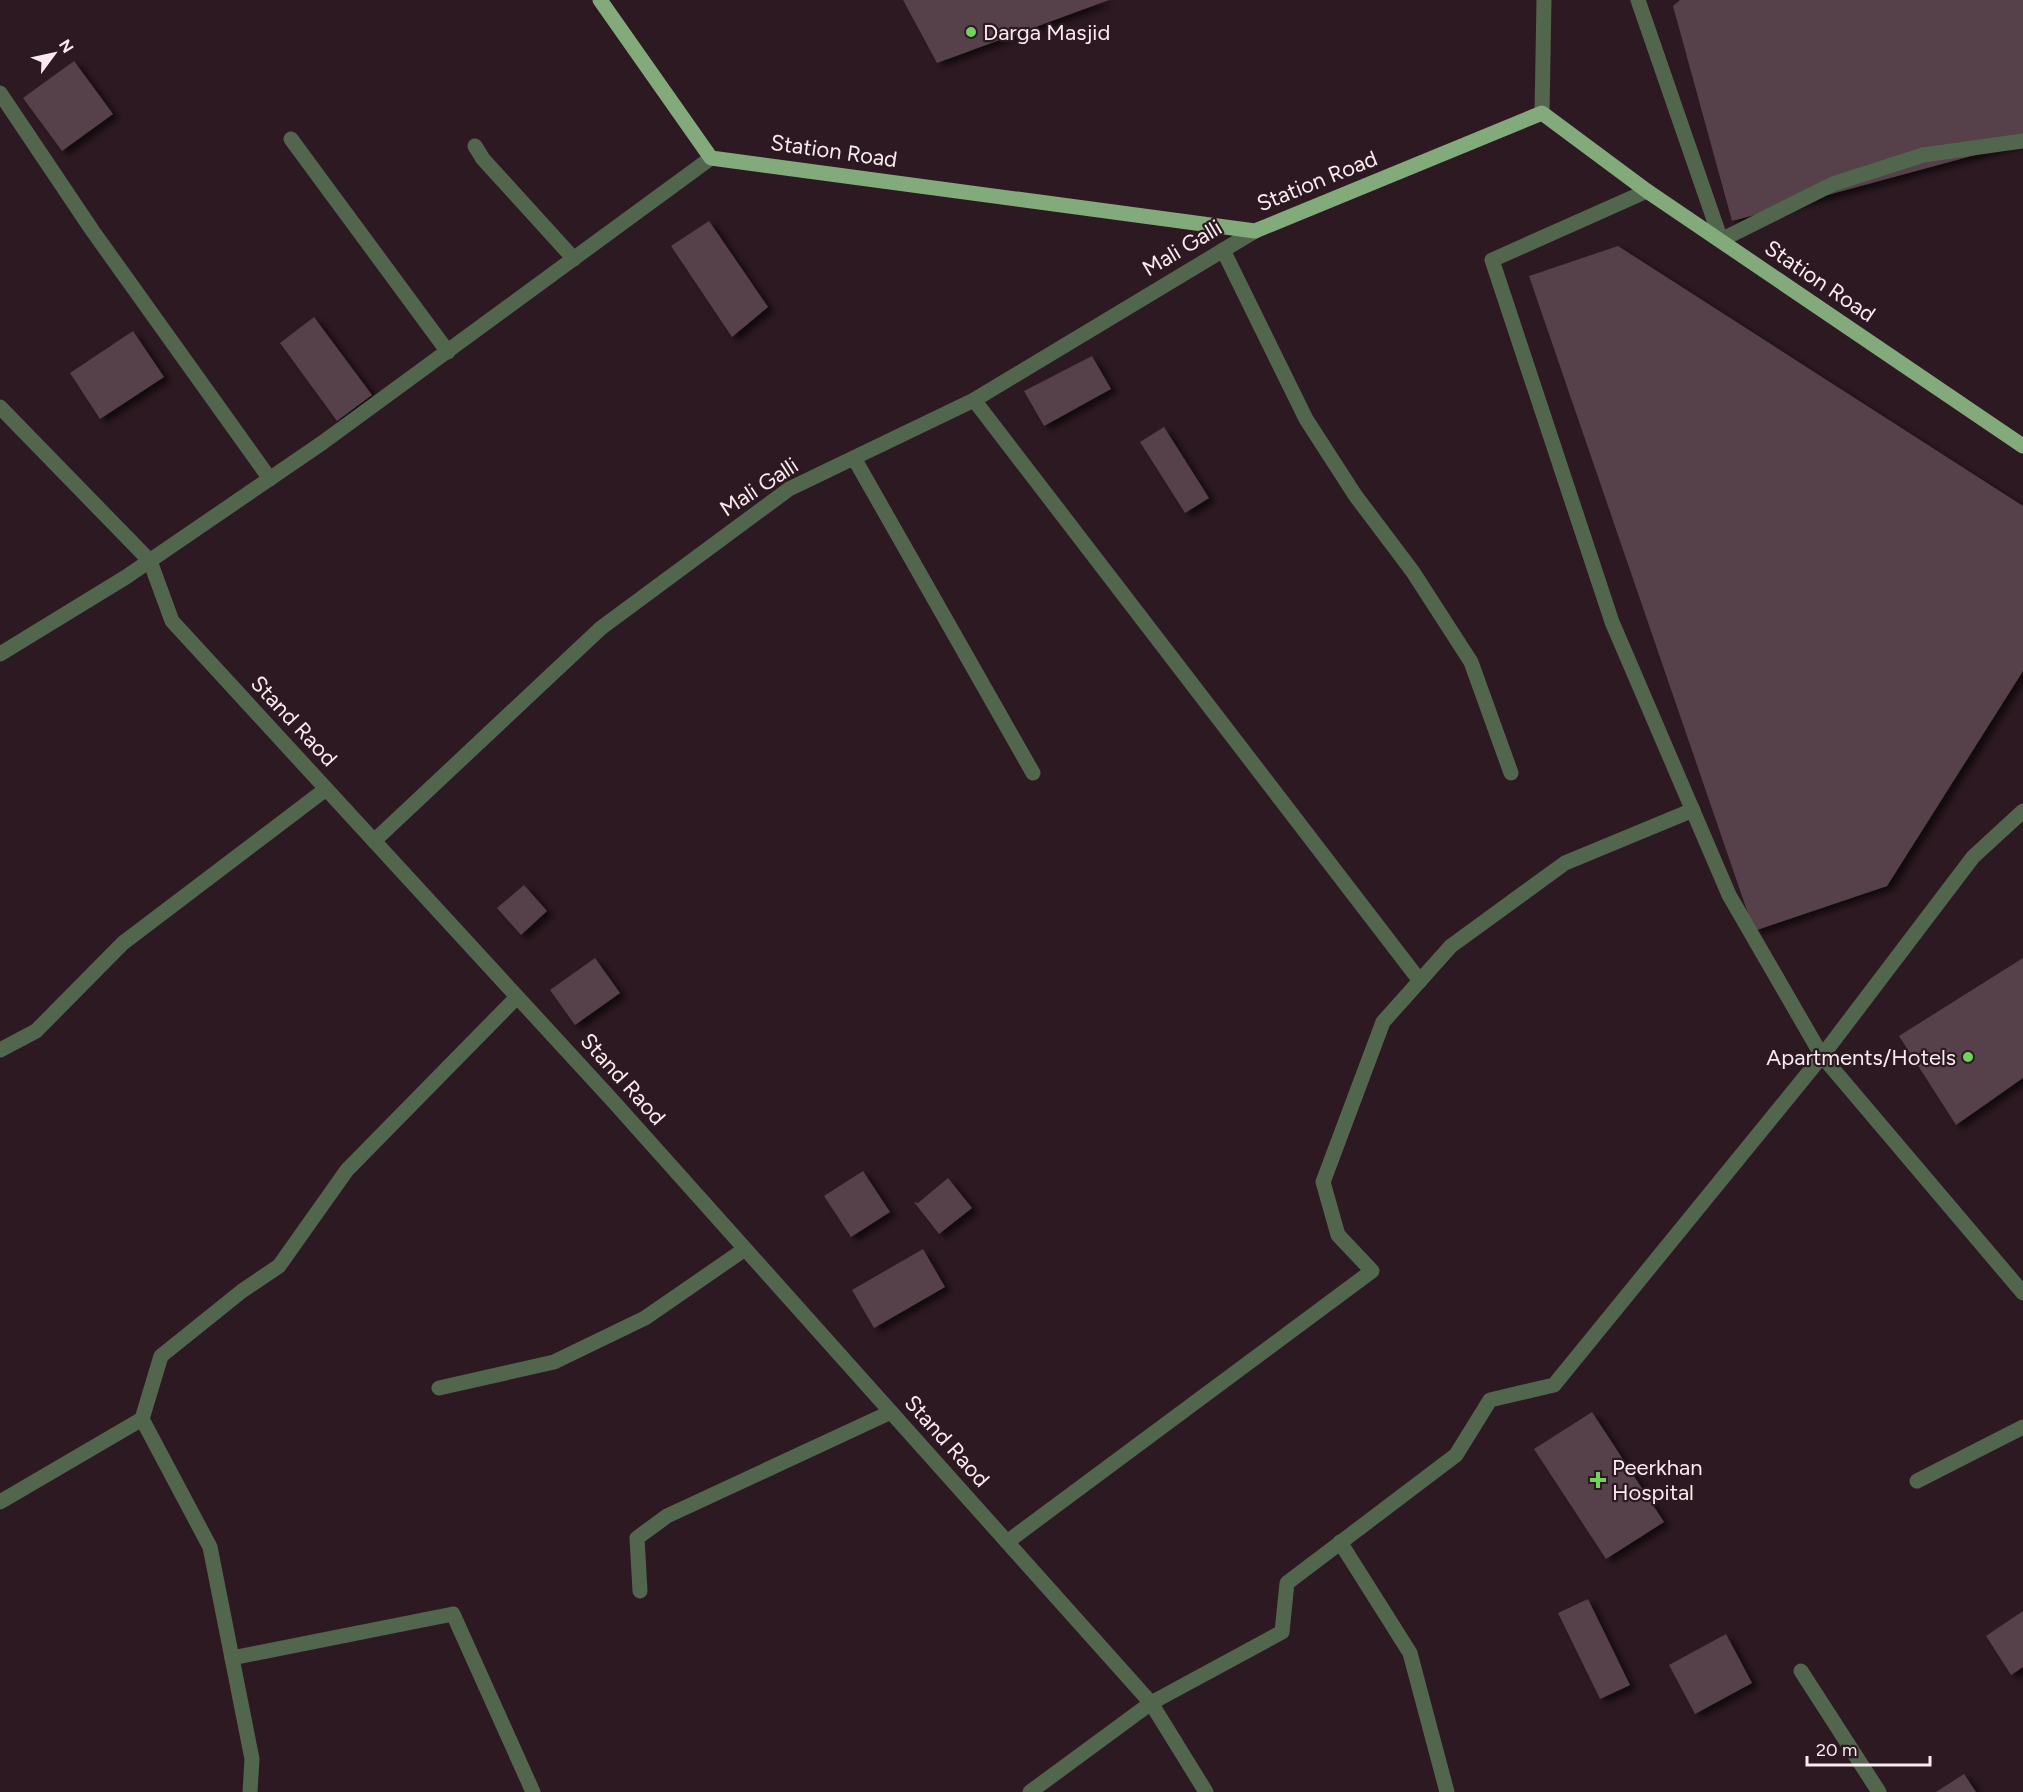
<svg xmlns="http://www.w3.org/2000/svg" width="2023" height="1792" viewBox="0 0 2023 1792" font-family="Figtree,sans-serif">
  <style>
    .building { fill: #573f48; filter: url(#shadow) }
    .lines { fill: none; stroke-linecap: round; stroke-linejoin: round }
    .minor { stroke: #52654d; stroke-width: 15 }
    .major { stroke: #83aa7a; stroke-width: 15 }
    .poi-dot { fill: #73d25d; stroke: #2d1921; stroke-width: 2 }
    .labels { text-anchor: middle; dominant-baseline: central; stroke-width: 4.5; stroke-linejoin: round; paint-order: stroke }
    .poi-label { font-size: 22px; fill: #f9eaef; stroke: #2d1921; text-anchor: start }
    .street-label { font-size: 22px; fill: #f9eaef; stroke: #2d1921 }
  </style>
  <defs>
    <filter id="shadow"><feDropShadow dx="6" dy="4" stdDeviation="3" flood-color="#0009"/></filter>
  </defs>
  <rect width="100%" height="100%" fill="#2d1921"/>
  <!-- building -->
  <g class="building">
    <polygon points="903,0 1109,0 937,63"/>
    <polygon points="1680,0 2023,0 2023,142 1732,221 1673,6"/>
    <polygon points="74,61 113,114 62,151 23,98"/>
    <polygon points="709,221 768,307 732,337 671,246"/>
    <polygon points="1618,246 2023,506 2023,671 1887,886 1754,931 1529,276"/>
    <polygon points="314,317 372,395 337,421 280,343"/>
    <polygon points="133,331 164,377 100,419 70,373"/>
    <polygon points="1092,356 1111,389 1044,426 1024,391"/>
    <polygon points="1164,427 1209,498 1185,513 1140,442"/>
    <polygon points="524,885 547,911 521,935 497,908"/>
    <polygon points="595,958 620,993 575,1025 550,990"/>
    <polygon points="2023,958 2023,1078 1956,1125 1899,1036"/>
    <polygon points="863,1171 890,1212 851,1237 824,1196"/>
    <polygon points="948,1178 972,1208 939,1234 914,1202 918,1203"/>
    <polygon points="923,1249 945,1287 874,1328 852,1290"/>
    <polygon points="1592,1412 1664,1522 1606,1559 1534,1449"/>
    <polygon points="1588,1599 1630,1685 1600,1699 1558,1613"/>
    <polygon points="2023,1611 2023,1667 2011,1675 1986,1636"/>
    <polygon points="1726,1634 1752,1683 1695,1714 1669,1665"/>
    <polygon points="1964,1774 1976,1792 1936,1792"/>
  </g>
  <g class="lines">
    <!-- minor -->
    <g class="minor">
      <polyline points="1638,0 1721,240 1833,184 1923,155 2023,141"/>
      <polyline points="0,93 92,230 270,479"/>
      <polyline points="1542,113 1544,0"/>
      <polyline points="291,139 448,352"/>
      <polyline points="475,146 483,159 574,259"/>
      <polyline points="1647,191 1492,260 1612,622 1729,895 1822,1056 2023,1293"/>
      <polyline points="1223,250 1306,419 1355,495 1413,572 1471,662 1511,773"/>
      <polyline points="974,400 1420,981"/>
      <polyline points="0,407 150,561 172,621 613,1101 1151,1703 1206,1792"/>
      <polyline points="854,458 1033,773"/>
      <polyline points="0,654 126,577 322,443 711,158"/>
      <polyline points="374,841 601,628 789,489 974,400 1255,231"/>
      <polyline points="0,1050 36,1031 123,943 326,789"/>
      <polyline points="439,1388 554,1362 645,1318 745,1249"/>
      <polyline points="1917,1481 2023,1427"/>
      <polyline points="0,1502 142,1419"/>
      <polyline points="1007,1542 1372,1271 1338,1235 1323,1182 1383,1022 1451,946 1565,863 1693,810"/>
      <polyline points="1340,1542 1410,1653 1447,1792"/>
      <polyline points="640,1591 637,1538 667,1516 891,1412"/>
      <polyline points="232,1658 453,1614 533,1792"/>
      <polyline points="1801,1671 1879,1792"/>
      <polyline points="250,1792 252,1759 210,1547 142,1419 161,1356 242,1291 279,1266 347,1170 517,997"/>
      <polyline points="1030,1792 1151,1703 1282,1632 1287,1583 1456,1455 1490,1400 1554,1385 1822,1056 1973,857 2023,811"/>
    </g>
    <!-- major -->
    <polyline class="major" points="600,0 711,158 1255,231 1542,113 1647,191 2023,446"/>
  </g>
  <!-- markers -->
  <g class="poi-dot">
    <circle cx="971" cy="32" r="6"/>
    <circle cx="1968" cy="1057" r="6"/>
    <path d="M1595 1471h6v6h6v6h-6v6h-6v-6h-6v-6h6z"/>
  </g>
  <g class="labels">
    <!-- poi labels -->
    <g class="poi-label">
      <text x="983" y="32">Darga Masjid</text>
      <text x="1956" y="1057" text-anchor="end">Apartments/Hotels</text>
      <text x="1612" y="1467">Peerkhan<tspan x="1612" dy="25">Hospital</tspan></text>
    </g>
    <!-- street labels -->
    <g class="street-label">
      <text transform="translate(834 151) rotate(8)">Station Road</text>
      <text transform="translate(1317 181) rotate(-22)">Station Road</text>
      <text transform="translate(1182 248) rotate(-31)">Mali Galli</text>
      <text transform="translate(1820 281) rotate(34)">Station Road</text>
      <text transform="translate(759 487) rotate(-33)">Mali Galli</text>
      <text transform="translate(294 721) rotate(47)">Stand Raod</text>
      <text transform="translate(623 1079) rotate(48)">Stand Raod</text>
      <text transform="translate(947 1441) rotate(48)">Stand Raod</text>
    </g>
  </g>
  <!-- north arrow -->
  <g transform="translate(54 54) rotate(57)" stroke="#2d1921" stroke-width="4.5" paint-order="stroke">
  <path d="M0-4.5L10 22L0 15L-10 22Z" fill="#f9eaef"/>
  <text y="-9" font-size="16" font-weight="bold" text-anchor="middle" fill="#f9eaef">N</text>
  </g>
  <!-- scale -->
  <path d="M1807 1756v9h123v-9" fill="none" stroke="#f9eaef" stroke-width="3"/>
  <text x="1816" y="1756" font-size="18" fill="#f9eaef" stroke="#2d1921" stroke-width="4.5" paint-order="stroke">20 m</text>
</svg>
